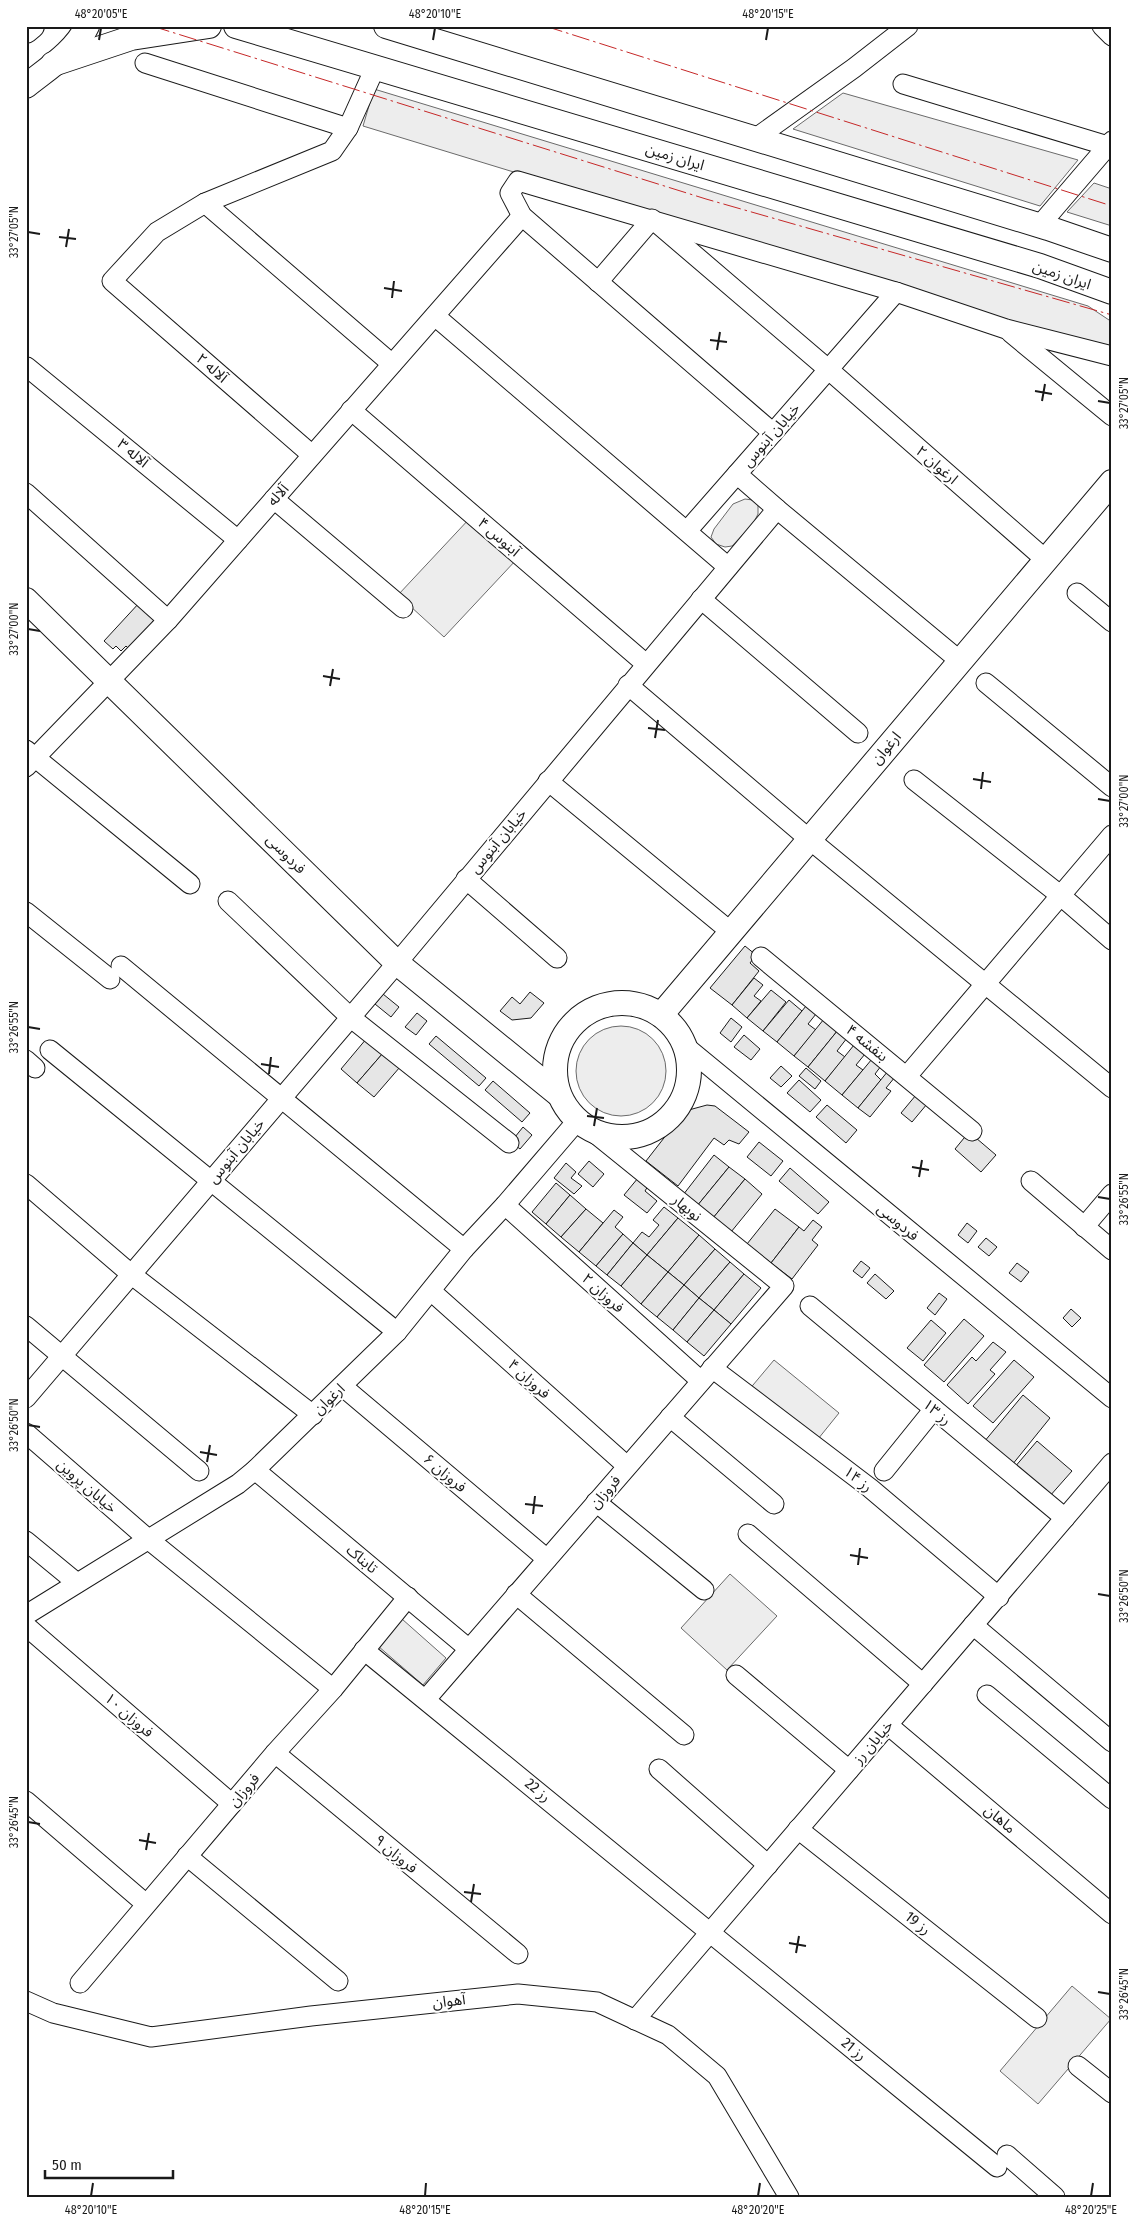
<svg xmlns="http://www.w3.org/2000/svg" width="1138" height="2223" viewBox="0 0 1138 2223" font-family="'Fira Sans Condensed','Noto Sans Arabic',sans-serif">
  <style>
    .built { fill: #ededed; stroke: #6a6a6a }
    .building { fill: #e6e6e6; stroke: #1a1a1a }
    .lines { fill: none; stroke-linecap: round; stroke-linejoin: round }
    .minor-casing { stroke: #1a1a1a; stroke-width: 21 }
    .major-casing { stroke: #1a1a1a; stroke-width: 26 }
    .minor { stroke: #fff; stroke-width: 19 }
    .major { stroke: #fff; stroke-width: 24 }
    .power { stroke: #c62828; stroke-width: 1; stroke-dasharray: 18 4 2.5 4; stroke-linecap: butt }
    .ticks { fill: none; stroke: #1a1a1a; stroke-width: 2 }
    .labels { text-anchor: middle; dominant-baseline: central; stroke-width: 4; stroke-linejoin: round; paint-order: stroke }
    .street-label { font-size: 15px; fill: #1a1a1a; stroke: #fff }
    .neatline { fill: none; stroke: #1a1a1a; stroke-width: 2 }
    .ticks-label { font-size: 12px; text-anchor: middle; fill: #1a1a1a }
  </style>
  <rect width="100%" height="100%" fill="#fff"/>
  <!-- built -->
  <g class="built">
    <polygon points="374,89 1088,306 1112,322 1112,352 972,312 363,126"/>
    <polygon points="843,93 1078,160 1040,206 793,129"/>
    <polygon points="1094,183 1112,189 1112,226 1067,212"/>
    <polygon points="745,499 753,500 758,505 758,514 753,524 732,546 725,547 716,544 711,537 714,529 733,504"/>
    <polygon points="471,517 517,559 444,637 398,595"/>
    <circle cx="621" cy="1071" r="45"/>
    <polygon points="774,1360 839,1413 814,1444 748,1391"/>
    <polygon points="730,1574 777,1616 727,1670 681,1628"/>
    <polygon points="402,1619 446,1658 423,1685 378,1646"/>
    <polygon points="1072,1986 1111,2019 1038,2104 1000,2071"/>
  </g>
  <!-- building -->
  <g class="building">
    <polygon points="140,602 156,619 152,622 154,623 130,650 126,646 121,651 116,646 113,649 104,641"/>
    <polygon points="745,946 756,955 750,963 759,971 732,1005 710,988"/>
    <polygon points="754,978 763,985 754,996 761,1001 747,1018 732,1005"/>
    <polygon points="771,990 786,1002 763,1031 747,1018"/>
    <polygon points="530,992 544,1003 531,1018 512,1020 500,1011 512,997 520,1004"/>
    <polygon points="383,994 399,1007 391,1017 375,1004"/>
    <polygon points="789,1000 802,1011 777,1042 763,1031"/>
    <polygon points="806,1006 816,1014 808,1024 816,1030 794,1056 777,1042"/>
    <polygon points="417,1013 427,1021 416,1035 405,1027"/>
    <polygon points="731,1018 742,1027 731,1042 720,1033"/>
    <polygon points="824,1019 838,1030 808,1067 794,1056"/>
    <polygon points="838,1030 847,1038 837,1051 845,1057 825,1081 808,1067"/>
    <polygon points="744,1035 760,1049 751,1060 734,1047"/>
    <polygon points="436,1036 486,1078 479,1086 429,1044"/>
    <polygon points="367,1038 383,1053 357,1083 341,1069"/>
    <polygon points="854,1045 865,1054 856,1065 863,1070 842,1095 825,1081"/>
    <polygon points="383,1053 400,1067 374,1097 357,1083"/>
    <polygon points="872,1059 881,1066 875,1074 881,1080 858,1108 842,1095"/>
    <polygon points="781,1066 792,1076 781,1087 770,1078"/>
    <polygon points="806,1068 821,1081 815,1089 799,1076"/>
    <polygon points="888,1071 895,1077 886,1088 891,1091 870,1117 858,1108"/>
    <polygon points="799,1080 821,1100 810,1112 787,1093"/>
    <polygon points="493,1081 530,1113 522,1122 485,1090"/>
    <polygon points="916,1095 927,1104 912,1122 901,1113"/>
    <polygon points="707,1105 715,1106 749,1132 739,1144 729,1140 724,1145 714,1138 678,1186 646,1161 685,1111"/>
    <polygon points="827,1105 857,1130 846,1143 816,1117"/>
    <polygon points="523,1127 532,1135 520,1149 511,1142"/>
    <polygon points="969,1132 996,1155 981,1172 955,1149"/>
    <polygon points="759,1142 783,1161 771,1176 747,1157"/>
    <polygon points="714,1155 729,1167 697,1206 683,1195"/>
    <polygon points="589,1161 604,1174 593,1187 578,1174"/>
    <polygon points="566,1163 576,1172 571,1178 582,1186 574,1194 554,1178"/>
    <polygon points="729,1167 745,1179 713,1218 697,1206"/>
    <polygon points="790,1168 829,1202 818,1214 779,1181"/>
    <polygon points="638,1178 648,1186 645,1191 657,1201 647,1213 624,1195"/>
    <polygon points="745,1179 762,1194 731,1232 713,1218"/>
    <polygon points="556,1183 570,1195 546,1224 532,1212"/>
    <polygon points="570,1195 586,1209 561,1237 546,1224"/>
    <polygon points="664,1207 678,1218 647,1255 633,1243 642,1232 649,1237 659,1225 653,1220"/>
    <polygon points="586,1209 603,1223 579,1252 561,1237"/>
    <polygon points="775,1209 799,1227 771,1263 747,1244"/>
    <polygon points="614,1210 623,1217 615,1227 623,1234 596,1266 579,1252"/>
    <polygon points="678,1218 699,1235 668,1272 647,1255"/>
    <polygon points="813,1220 822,1227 812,1240 818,1245 792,1279 771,1263 799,1227 804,1231"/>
    <polygon points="967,1223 977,1231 968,1243 958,1235"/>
    <polygon points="623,1234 633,1243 607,1275 596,1266"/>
    <polygon points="699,1235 715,1249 684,1285 668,1272"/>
    <polygon points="986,1238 997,1247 989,1256 978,1247"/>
    <polygon points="633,1243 647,1255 621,1286 607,1275"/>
    <polygon points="715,1249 730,1262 699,1298 684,1285"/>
    <polygon points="647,1255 668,1272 641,1304 621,1286"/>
    <polygon points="861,1261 870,1268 862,1278 853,1271"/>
    <polygon points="730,1262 744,1274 714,1310 699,1298"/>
    <polygon points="1017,1263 1029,1272 1021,1282 1009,1273"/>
    <polygon points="668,1272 684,1285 657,1317 641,1304"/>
    <polygon points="744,1274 761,1288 731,1324 714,1310"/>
    <polygon points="875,1274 894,1291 886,1299 867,1283"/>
    <polygon points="684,1285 699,1298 673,1330 657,1317"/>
    <polygon points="939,1293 947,1299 935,1315 927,1308"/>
    <polygon points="699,1298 714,1310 687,1342 673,1330"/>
    <polygon points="1071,1309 1081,1318 1072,1327 1063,1318"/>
    <polygon points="714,1310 731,1324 704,1356 687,1342"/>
    <polygon points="964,1319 984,1336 944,1382 924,1365"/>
    <polygon points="931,1320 946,1333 923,1361 907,1348"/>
    <polygon points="993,1342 1006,1352 990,1370 995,1374 968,1404 947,1385 972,1357 976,1361"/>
    <polygon points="1014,1360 1034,1377 993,1423 973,1406"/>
    <polygon points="1023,1395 1050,1418 1012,1465 984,1442"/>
    <polygon points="1037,1441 1072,1471 1049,1497 1014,1468"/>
  </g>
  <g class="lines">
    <!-- minor casing -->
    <g class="minor-casing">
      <g id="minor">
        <polyline points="1102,26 1112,36"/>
        <polyline points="145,63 348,128"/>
        <polyline points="903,84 1108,146"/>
        <polyline points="756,138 854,68 908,26"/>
        <polyline points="205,203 392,364"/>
        <polyline points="657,223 829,370 1046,560"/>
        <polyline points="1040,225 1112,141"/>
        <polyline points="598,282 652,219"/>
        <polyline points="435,316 728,567"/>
        <polyline points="1011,333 1112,416"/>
        <polyline points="27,367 238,540"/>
        <polyline points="351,410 646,664"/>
        <polyline points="773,433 522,216 510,193 518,181 896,292 1006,329 1112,356"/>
        <polyline points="312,455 112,281 157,232 205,203 332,151 348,128 375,68"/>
        <polyline points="26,493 168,620"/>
        <polyline points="274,499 403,608"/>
        <polyline points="777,509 960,661"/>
        <polyline points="687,531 737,474"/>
        <polyline points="1077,593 1112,622"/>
        <polyline points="701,599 858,733"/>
        <polyline points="986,683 1112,787"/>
        <polyline points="628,685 809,839 1112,1088"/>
        <polyline points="26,750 190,884"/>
        <polyline points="26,767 168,620 522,216"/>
        <polyline points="914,780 1060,895 1112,940"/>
        <polyline points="548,781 731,932"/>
        <polyline points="466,879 557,958"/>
        <polyline points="228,901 350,1017 509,1143"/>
        <polyline points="26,912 110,979"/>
        <polyline points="761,957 972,1131"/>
        <polyline points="121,966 464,1249"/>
        <polyline points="685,1046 1112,1398"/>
        <polyline points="50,1050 397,1332"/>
        <polyline points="26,1060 35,1068"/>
        <polyline points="907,1076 1112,835"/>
        <polyline points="1031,1181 1112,1250"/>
        <polyline points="26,1184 132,1275 313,1415"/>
        <polyline points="505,1205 701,1381"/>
        <polyline points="1084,1227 1112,1194"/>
        <polyline points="431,1291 627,1466"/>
        <polyline points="810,1306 1065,1518"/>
        <polyline points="26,1326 199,1471"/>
        <polyline points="712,1368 870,1488 999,1597"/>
        <polyline points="342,1386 547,1559"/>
        <polyline points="26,1398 397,963 777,509 737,474 896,292"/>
        <polyline points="670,1417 774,1504"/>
        <polyline points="26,1433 148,1539 333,1689"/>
        <polyline points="255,1470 469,1649"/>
        <polyline points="884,1471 934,1409"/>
        <polyline points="596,1502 704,1590"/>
        <polyline points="748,1534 923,1684"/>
        <polyline points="26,1541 77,1583"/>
        <polyline points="516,1594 684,1735"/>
        <polyline points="26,1615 238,1484 255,1470 397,1332 464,1249 505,1205 577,1121"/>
        <polyline points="973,1625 1112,1742"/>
        <polyline points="26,1626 232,1804"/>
        <polyline points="364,1650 997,2167"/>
        <polyline points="736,1675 849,1770"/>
        <polyline points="987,1695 1112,1799"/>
        <polyline points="426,1699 784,1286 591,1130"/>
        <polyline points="888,1725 1112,1914"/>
        <polyline points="275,1753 518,1954"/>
        <polyline points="659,1769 768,1865"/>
        <polyline points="26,1801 146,1904"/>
        <polyline points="798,1829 1037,2018"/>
        <polyline points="187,1856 338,1981"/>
        <polyline points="80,1983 275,1753 333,1689 408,1597"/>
        <polyline points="26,2001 53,2013 151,2037 311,2016 518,1994 597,2002 668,2035 717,2076 789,2197"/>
        <polyline points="635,2020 1112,1463"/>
        <polyline points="1078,2066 1112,2093"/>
        <polyline points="1007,2155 1055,2197"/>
      </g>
    </g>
    <!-- major casing -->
    <g class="major-casing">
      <g id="major">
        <polyline points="236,26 1040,266 1112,292"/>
        <polyline points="386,26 1048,228 1112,250"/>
        <polyline points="26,31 32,26"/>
        <polyline points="53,64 131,38 209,26"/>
        <path d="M26 86C47 69 76 51 87 26"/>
        <polyline points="26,600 397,963 558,1094"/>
        <circle cx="622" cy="1070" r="67"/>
        <polyline points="661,1015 1112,482"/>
      </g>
    </g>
    <!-- minor -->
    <use href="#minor" class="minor"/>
    <!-- major -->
    <use href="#major" class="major"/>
    <!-- power -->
    <g class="power">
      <polyline points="152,26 706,199 1112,315"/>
      <polyline points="545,26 1112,206"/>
    </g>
  </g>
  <!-- ticks -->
  <path class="ticks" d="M99 40 101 28M433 40 435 28M766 40 768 28M28 232 40 234M59 237 76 239M66 247 69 229M384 288 402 291M392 298 394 281M710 340 727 342M717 350 720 332M1035 391 1052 394M1042 401 1045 384M1098 401 1110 403M28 629 40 631M323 676 340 679M330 686 333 669M648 728 665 730M655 738 658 720M973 779 991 782M981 789 983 772M1098 799 1110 801M28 1027 40 1029M261 1064 279 1067M269 1074 271 1057M587 1116 604 1118M594 1126 597 1108M912 1167 929 1170M919 1177 922 1160M1098 1197 1110 1199M28 1425 40 1427M200 1452 217 1455M207 1462 210 1445M525 1504 543 1506M533 1514 535 1496M850 1555 868 1558M858 1565 860 1548M1098 1594 1110 1596M28 1822 40 1824M139 1840 156 1843M146 1850 149 1833M464 1892 481 1894M471 1902 474 1884M789 1943 806 1946M796 1953 799 1936M1098 1992 1110 1994M91 2196 93 2183M425 2196 426 2183M758 2196 760 2183M1091 2196 1093 2183"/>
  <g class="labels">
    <!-- street labels -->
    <g class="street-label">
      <text transform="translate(675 157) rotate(17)">ایران زمین</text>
      <text transform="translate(1062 275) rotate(19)">ایران زمین</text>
      <text transform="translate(212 368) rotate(41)">آلاله ۲</text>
      <text transform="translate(771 435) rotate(-49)">خیابان آبنوس</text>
      <text transform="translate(133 453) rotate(40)">آلاله ۳</text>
      <text transform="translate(937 465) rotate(41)">ارغوان ۲</text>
      <text transform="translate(278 495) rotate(-49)">آلاله</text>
      <text transform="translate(499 537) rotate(41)">آبنوس ۴</text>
      <text transform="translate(886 748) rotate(-50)">ارغوان</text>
      <text transform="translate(498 841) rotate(-50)">خیابان آبنوس</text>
      <text transform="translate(286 854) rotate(45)">فردوسی</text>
      <text transform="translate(867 1043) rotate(39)">بنفشه ۴</text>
      <text transform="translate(236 1151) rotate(-50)">خیابان آبنوس</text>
      <text transform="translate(687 1208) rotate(39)">نوبهار</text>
      <text transform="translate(898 1222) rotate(40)">فردوسی</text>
      <text transform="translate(603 1293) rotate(42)">فروزان ۲</text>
      <text transform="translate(529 1379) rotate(42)">فروزان ۴</text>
      <text transform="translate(329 1399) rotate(-44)">ارغوان</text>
      <text transform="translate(937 1412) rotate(40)">رز ۱۳</text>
      <text transform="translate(445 1473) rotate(40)">فروزان ۶</text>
      <text transform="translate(858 1479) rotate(38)">رز ۱۴</text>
      <text transform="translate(87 1486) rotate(41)">خیابان پروین</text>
      <text transform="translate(605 1492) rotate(-49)">فروزان</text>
      <text transform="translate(362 1559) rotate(40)">تابناک</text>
      <text transform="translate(129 1715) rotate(41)">فروزان ۱۰</text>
      <text transform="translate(873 1742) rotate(-49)">خیابان رز</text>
      <text transform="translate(244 1790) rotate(-49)">فروزان</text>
      <text transform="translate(538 1790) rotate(39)">رز 22</text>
      <text transform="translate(1000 1819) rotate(40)">ماهان</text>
      <text transform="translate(396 1854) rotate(40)">فروزان ۹</text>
      <text transform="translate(918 1923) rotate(38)">رز 19</text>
      <text transform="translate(449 2001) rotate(-6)">آهوان</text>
      <text transform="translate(854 2049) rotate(39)">رز 21</text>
    </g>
  </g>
  <!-- border -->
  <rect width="1138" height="2223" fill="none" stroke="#ffffff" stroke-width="55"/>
  <!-- scale -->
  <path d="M45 2170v8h128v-8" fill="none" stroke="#1a1a1a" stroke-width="2.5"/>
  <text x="52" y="2170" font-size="15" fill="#1a1a1a" stroke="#ffffff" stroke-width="4" paint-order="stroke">50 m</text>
  <rect x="28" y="28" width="1082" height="2168" class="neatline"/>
  <g class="ticks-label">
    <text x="101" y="18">48°20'05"E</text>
    <text x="435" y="18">48°20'10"E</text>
    <text x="768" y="18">48°20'15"E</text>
    <text transform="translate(14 232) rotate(-90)" y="4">33°27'05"N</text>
    <text transform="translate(1124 403) rotate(-90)" y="4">33°27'05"N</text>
    <text transform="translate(14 629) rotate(-90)" y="4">33°27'00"N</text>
    <text transform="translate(1124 801) rotate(-90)" y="4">33°27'00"N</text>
    <text transform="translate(14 1027) rotate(-90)" y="4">33°26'55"N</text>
    <text transform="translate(1124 1199) rotate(-90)" y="4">33°26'55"N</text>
    <text transform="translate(14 1425) rotate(-90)" y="4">33°26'50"N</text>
    <text transform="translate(1124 1596) rotate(-90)" y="4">33°26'50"N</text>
    <text transform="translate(14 1822) rotate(-90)" y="4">33°26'45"N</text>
    <text transform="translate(1124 1994) rotate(-90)" y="4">33°26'45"N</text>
    <text x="91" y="2214">48°20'10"E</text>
    <text x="425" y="2214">48°20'15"E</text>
    <text x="758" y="2214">48°20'20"E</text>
    <text x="1091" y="2214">48°20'25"E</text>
  </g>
</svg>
